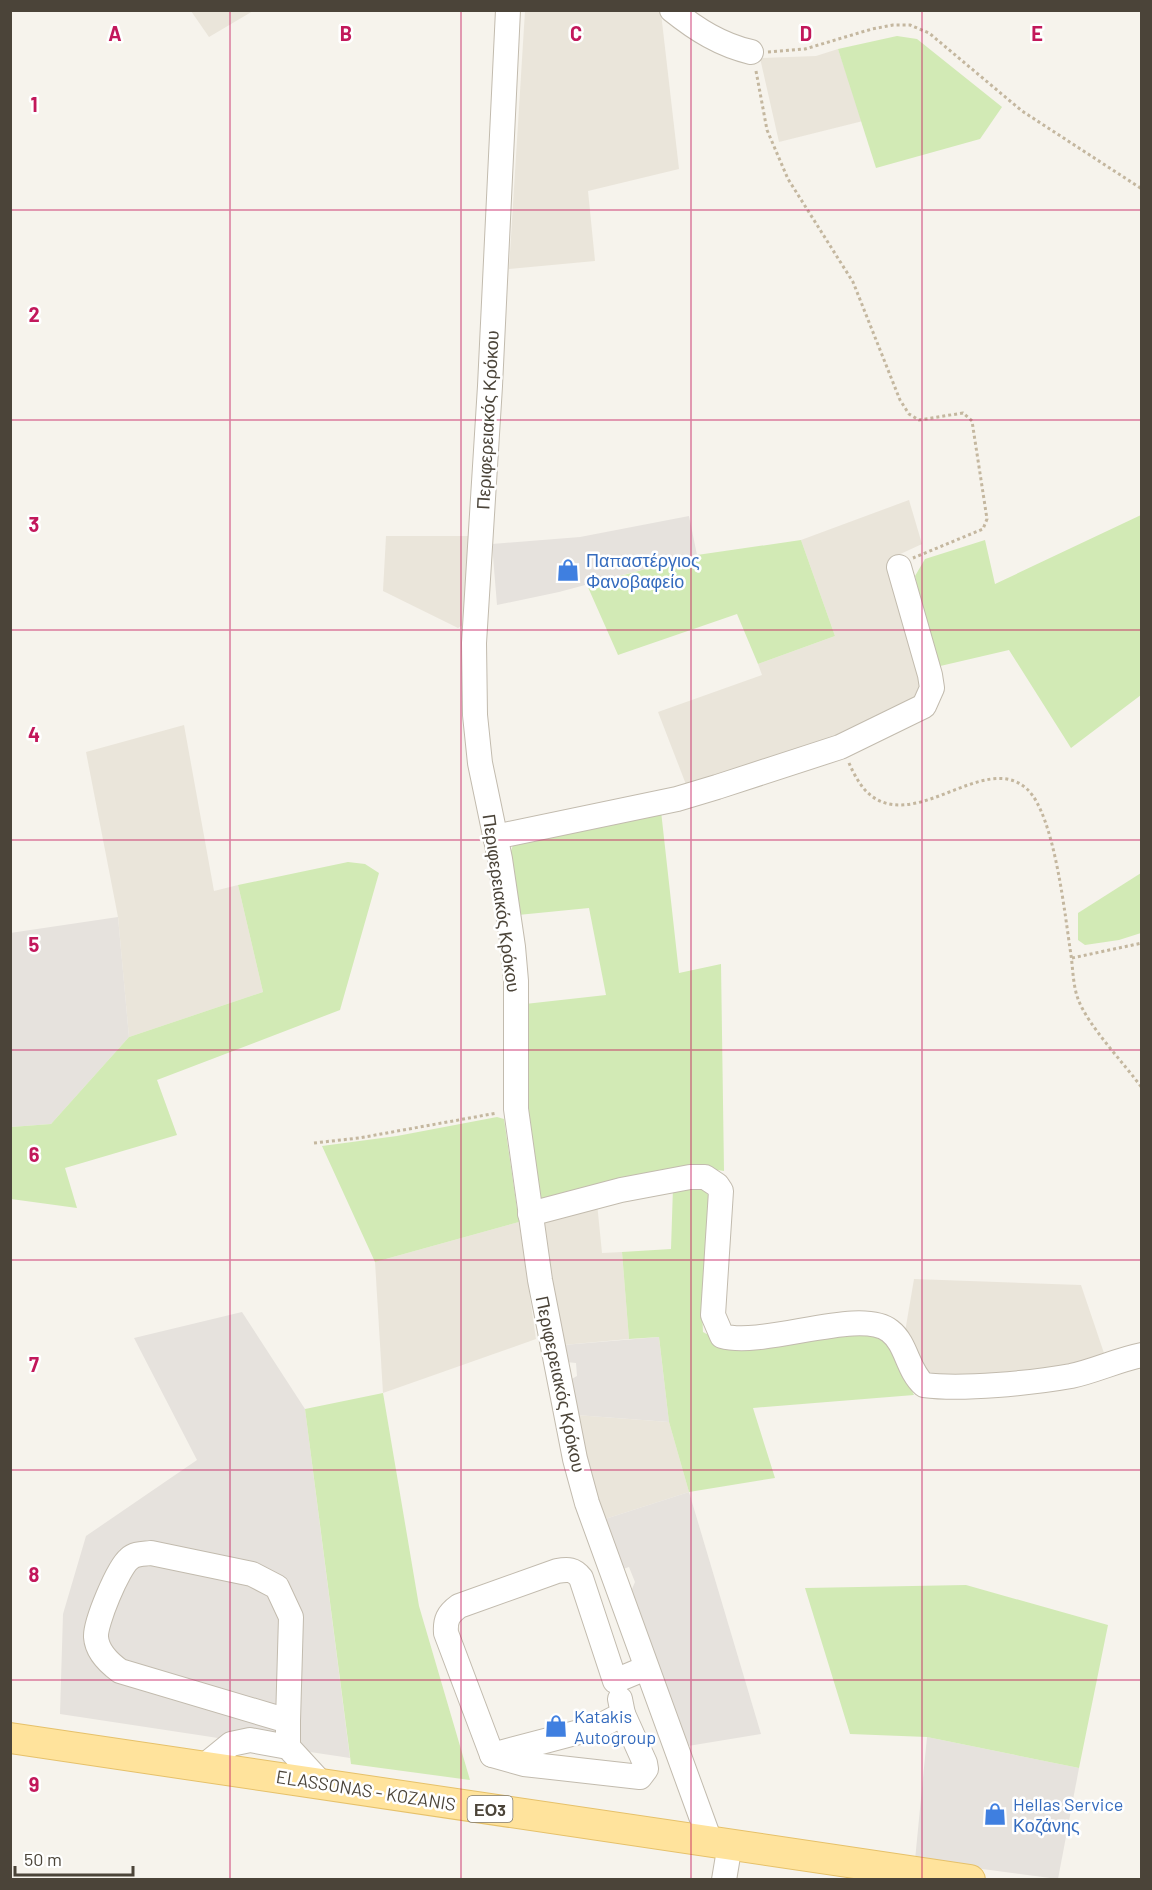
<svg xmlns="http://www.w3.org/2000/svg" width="1152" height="1890" viewBox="0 0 1152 1890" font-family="Barlow,sans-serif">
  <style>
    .residential { fill: #eae5da }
    .industrial { fill: #e6e2dd }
    .green { fill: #d2eab5 }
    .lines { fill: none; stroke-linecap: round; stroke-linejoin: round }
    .minor-casing { stroke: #c2bbae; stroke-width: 26 }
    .major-casing { stroke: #e6c16a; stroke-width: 32 }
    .path { stroke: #c4b79f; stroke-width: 3; stroke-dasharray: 3 3; stroke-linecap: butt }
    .minor { stroke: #fff; stroke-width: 24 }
    .major { stroke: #ffe39c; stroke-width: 30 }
    .grid { fill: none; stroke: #c2185b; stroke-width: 1.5; stroke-opacity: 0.55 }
    .labels { text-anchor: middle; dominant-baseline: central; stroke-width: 5; stroke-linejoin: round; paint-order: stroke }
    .shield { fill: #fff; stroke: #817c74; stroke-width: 1.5 }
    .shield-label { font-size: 16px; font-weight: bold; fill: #4b4439 }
    .street-label { font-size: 18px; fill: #4b4439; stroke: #fff }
    .shop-label { font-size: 18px; fill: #366cbe; stroke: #fff; text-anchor: start }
    .grid-label { font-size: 20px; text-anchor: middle; font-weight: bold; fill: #c2185b; stroke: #fff; stroke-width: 5; stroke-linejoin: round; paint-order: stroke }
  </style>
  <rect width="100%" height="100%" fill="#f6f3ec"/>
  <!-- residential -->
  <g class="residential">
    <polygon points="191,11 253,11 209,37"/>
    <polygon points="525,11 658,11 661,13 679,169 588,191 595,261 509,269"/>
    <polygon points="838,49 863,121 779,142 760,58 816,56"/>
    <polygon points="909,500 922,544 896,556 924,690 917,703 831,743 687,787 658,712 762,675 758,664 835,636 801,540"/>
    <polygon points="386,536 470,536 467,622 458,628 383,591"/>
    <polygon points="184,725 214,891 238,885 263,992 129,1037 118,917 86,752"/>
    <polygon points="597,1203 602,1253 622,1252 629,1339 563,1345 542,1218"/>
    <polygon points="519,1222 536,1339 383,1393 375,1262"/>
    <polygon points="914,1279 1081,1285 1106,1359 1065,1370 937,1379 920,1368 905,1332"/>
    <polygon points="576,1415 669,1422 689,1492 602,1520"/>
  </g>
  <!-- industrial -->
  <g class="industrial">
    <polygon points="689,516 697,555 559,592 497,605 492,544 580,537"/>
    <polygon points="118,917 129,1037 51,1124 11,1127 10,933"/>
    <polygon points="242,1312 305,1409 350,1758 60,1714 63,1614 86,1536 197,1460 134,1338"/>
    <polygon points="659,1337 669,1422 576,1415 570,1380 577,1376 576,1363 566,1362 563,1345"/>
    <polygon points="689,1492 761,1734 688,1746 629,1596 635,1582 629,1567 620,1570 602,1520"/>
    <polygon points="927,1737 1079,1768 1058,1879 915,1860"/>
  </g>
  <!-- green -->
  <g class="green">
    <polygon points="897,36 917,39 1002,107 980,139 876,168 838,49"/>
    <polygon points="1141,515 1141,695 1071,748 1009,650 936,667 915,576 925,559 985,540 995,584"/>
    <polygon points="801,540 835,636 758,664 737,614 618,655 587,585 697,555"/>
    <polygon points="661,811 679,973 721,964 724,1171 704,1168 538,1201 528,1115 525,1004 606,995 589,908 518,915 509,857 513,845"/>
    <polygon points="348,862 365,864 379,873 340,1010 157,1080 177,1135 65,1168 77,1208 11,1199 11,1127 51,1124 129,1037 263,992 238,885"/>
    <polygon points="1141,873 1141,933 1119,940 1085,945 1078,940 1078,913"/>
    <polygon points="497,1117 504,1119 519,1222 375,1262 322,1146 397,1136"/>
    <polygon points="673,1187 702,1187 712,1200 702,1311 703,1332 731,1347 872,1330 889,1342 914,1395 753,1408 775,1478 689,1492 669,1422 659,1337 629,1339 622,1252 671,1249"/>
    <polygon points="383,1393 419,1606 470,1780 351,1764 305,1409"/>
    <polygon points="966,1585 1108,1625 1079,1768 927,1737 850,1734 805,1588"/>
  </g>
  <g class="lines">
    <!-- minor casing -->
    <g class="minor-casing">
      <g id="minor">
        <polyline points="508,10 490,386 474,643 475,715 480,763 500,859 513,947 516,981 516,1109 540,1280 575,1459 587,1503 710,1841"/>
        <path d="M672 10C697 30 721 45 751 52"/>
        <polyline points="495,837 677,799 717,787 840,747 924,706 932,688 930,675 899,567"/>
        <path d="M530 1214 621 1190 690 1177H705L717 1185 721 1191 713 1315 722 1336C764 1348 860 1307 890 1331 907 1344 907 1370 924 1385 962 1390 1032 1383 1071 1376 1095 1371 1117 1360 1142 1355"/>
        <path d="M623 1714 645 1763 646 1769 640 1777 524 1764 492 1755 446 1633C445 1620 448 1614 459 1606L557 1571C568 1569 574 1569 581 1578L615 1681 646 1668"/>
        <path d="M288 1721 291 1617 277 1587 252 1574 151 1553C144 1554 135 1553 129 1559 118 1568 95 1623 96 1637 97 1652 109 1663 120 1671L288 1721V1747"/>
        <polyline points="492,1755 598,1727 623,1714 620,1699"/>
        <polyline points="204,1766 231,1744 250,1740 288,1747 322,1784"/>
        <polyline points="724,1880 730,1844"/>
      </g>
    </g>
    <!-- major casing -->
    <g class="major-casing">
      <polyline id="major" points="10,1738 970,1880"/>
    </g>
    <!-- path -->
    <g class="path">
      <polyline points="768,52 805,49 872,29 893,25 910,25 929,33 1022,111 1142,189"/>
      <polyline points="756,71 767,130 788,179 853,282 900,400 909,414 919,420 963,413 972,421 987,519 983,529 913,558"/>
      <path d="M849 763C853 772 858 782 865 790 911 839 984 749 1027 789 1055 815 1065 917 1071 955 1073 970 1073 985 1078 999 1088 1026 1124 1063 1142 1088"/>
      <polyline points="1072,958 1142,943"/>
      <polyline points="314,1143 359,1138 497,1113"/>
    </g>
    <!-- minor -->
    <use href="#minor" class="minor"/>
    <!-- major -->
    <use href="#major" class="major"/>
  </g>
  <!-- grid -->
  <path class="grid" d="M230 10V1880M461 10V1880M691 10V1880M922 10V1880M10 210H1142M10 420H1142M10 630H1142M10 840H1142M10 1050H1142M10 1260H1142M10 1470H1142M10 1680H1142"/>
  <!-- icons -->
  <defs>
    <g id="shop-bare" transform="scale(1.8)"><path d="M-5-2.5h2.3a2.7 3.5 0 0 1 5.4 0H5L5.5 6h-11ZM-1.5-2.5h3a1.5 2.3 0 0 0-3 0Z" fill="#3f7fe0" stroke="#fff" stroke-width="2.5" paint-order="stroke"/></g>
  </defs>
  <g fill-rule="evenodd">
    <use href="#shop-bare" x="568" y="570"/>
    <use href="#shop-bare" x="556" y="1726"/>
    <use href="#shop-bare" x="995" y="1814"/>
  </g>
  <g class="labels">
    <!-- shield labels -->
    <rect class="shield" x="467.5" y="1796" width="45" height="26" rx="4.5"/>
    <g class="shield-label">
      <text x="490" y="1809">ΕΟ3</text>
    </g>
    <!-- street labels -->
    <g class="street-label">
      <text transform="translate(487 420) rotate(-87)">Περιφερειακός Κρόκου</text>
      <text transform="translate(502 903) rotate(82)">Περιφερειακός Κρόκου</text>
      <text transform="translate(561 1384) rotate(78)">Περιφερειακός Κρόκου</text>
      <text transform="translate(366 1790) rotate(9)">ELASSONAS - KOZANIS</text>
    </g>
    <!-- shop labels -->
    <g class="shop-label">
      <text x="586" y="560">Παπαστέργιος<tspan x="586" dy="21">Φανοβαφείο</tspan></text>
      <text x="574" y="1716">Katakis<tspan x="574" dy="21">Autogroup</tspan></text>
      <text x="1013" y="1804">Hellas Service<tspan x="1013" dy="21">Κοζάνης</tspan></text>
    </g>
  </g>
  <g class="grid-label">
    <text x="115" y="41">A</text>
    <text x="346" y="41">B</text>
    <text x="576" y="41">C</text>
    <text x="806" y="41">D</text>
    <text x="1037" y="41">E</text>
    <text x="34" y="112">1</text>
    <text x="34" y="322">2</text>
    <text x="34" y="532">3</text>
    <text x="34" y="742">4</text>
    <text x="34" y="952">5</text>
    <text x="34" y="1162">6</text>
    <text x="34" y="1372">7</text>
    <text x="34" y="1582">8</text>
    <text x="34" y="1792">9</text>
  </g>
  <!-- border -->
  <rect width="1152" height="1890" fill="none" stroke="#4b4439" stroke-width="24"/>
  <!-- scale -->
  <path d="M15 1866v9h118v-9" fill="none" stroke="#4b4439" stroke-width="3"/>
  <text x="24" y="1866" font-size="18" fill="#4b4439" stroke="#ffffff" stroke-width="4.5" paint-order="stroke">50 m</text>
</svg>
